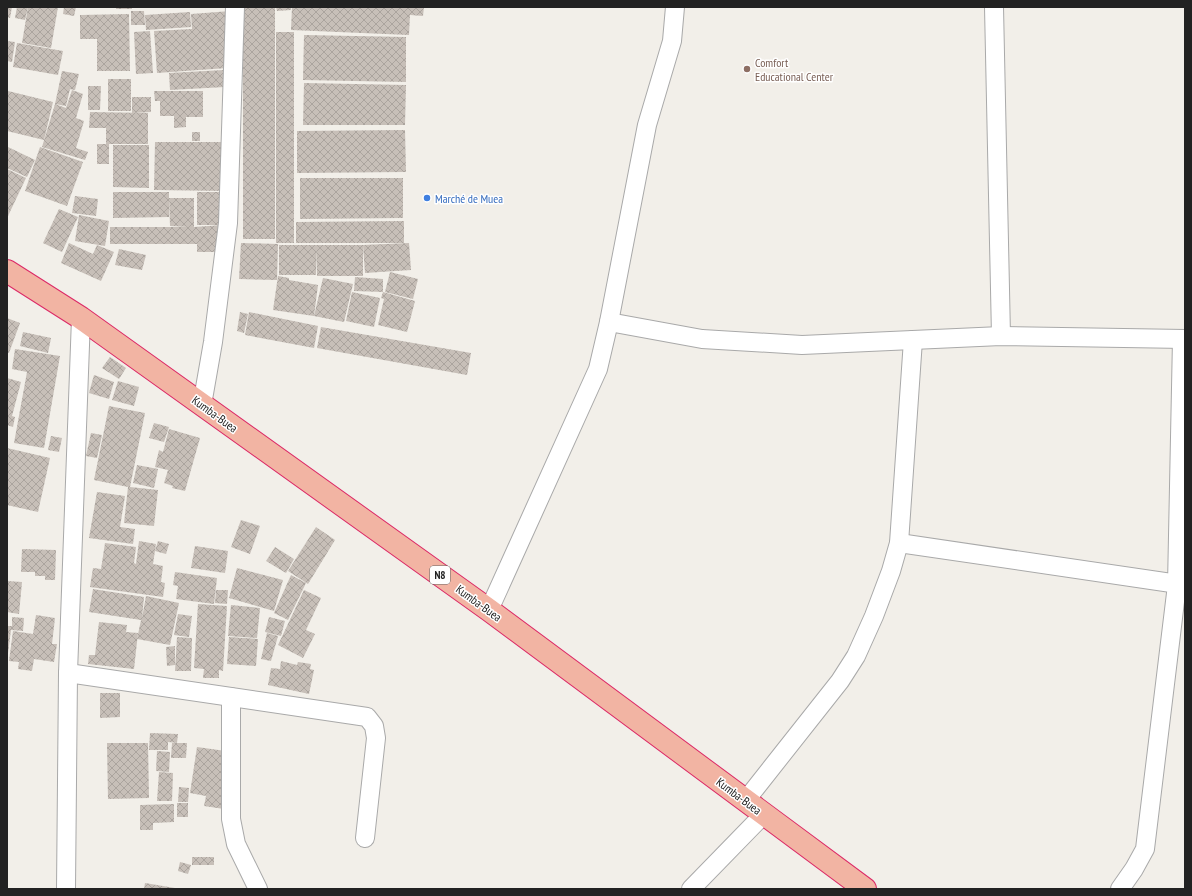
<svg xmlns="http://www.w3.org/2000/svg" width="1192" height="896" viewBox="0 0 1192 896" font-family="'PT Sans Narrow',sans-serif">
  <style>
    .building { fill: url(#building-cross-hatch) }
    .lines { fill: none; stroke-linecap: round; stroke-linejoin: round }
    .minor-casing { stroke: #a9a9a9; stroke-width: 20 }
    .trunk-casing { stroke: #dc2a67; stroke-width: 24 }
    .minor { stroke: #fff; stroke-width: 18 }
    .trunk { stroke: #f2b4a3; stroke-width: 22 }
    .education-dot { fill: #8d6e63; stroke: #fff; stroke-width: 1.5 }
    .shop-dot { fill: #3f7fe0; stroke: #fff; stroke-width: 1.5 }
    .labels { text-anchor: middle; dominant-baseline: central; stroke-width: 3; stroke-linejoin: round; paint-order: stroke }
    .shield { fill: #fff; stroke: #646464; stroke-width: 1 }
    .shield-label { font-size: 11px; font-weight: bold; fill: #222 }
    .education-label { font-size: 12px; fill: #785e54; stroke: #fff; text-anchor: start }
    .shop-label { font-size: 12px; fill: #366cbe; stroke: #fff; text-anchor: start }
    .street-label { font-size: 12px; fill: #222; stroke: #fff }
  </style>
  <defs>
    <pattern id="building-cross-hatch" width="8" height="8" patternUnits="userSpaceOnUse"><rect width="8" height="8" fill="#c7bfb8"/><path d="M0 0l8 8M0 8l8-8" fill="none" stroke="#aba49e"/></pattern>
  </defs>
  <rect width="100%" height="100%" fill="#f2efe9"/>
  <!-- building -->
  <g class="building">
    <polygon points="7,7 12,7 10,18 7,17"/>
    <polygon points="17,7 28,7 25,20 15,18"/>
    <polygon points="28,7 58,7 51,48 22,43"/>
    <polygon points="64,7 76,7 74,16 63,14"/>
    <rect x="116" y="7" width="16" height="2"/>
    <rect x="243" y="7" width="32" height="232"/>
    <polygon points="276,7 291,7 291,10 277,11"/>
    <polygon points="292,7 424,7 423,16 410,15 409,35 291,30"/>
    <polygon points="131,11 144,11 145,25 131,25"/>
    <polygon points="231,11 232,26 225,26 227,68 157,73 154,31 192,29 191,14"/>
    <polygon points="190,12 191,27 146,30 145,15"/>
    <polygon points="129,14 130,71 97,71 97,39 80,39 80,15"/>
    <polygon points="150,31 153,73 136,74 134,32"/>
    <rect x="276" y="32" width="18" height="211"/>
    <polygon points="304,35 406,37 406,82 303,80"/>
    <polygon points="7,41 15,42 12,62 7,61"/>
    <polygon points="17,43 63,51 58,75 13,67"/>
    <polygon points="224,70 225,87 170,90 169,73"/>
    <polygon points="62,71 79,74 75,90 69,89 70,89 66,106 55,104"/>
    <rect x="108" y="79" width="23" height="32"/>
    <polygon points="304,83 406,85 405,125 303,125"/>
    <polygon points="88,86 101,86 100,110 88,110"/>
    <polygon points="72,90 83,94 76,118 84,121 76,148 88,152 85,160 42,147 55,104 66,108"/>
    <polygon points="8,91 53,102 44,140 7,131"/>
    <polygon points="154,91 203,91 203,117 186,117 186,127 174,128 174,116 160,116 160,101 155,101"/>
    <polygon points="132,97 151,97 151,112 132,113"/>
    <polygon points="90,112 148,113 148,144 109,144 109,164 97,164 97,144 106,144 106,128 89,128"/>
    <polygon points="405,130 406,172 297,173 297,131"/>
    <rect x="192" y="132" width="8" height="9"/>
    <polygon points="155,142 225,142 225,191 154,190"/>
    <polygon points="113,145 149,145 149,188 113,187"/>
    <polygon points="8,147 35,160 27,177 7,168"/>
    <polygon points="40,147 83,162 67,206 25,191"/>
    <polygon points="7,169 26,178 8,216 7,216"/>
    <polygon points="300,178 403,178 403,218 300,219"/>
    <polygon points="113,192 169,192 169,217 113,218"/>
    <polygon points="197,192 227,192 226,225 197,225"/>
    <polygon points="75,196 98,199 96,216 72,213"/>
    <polygon points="169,198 194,198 194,227 223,225 223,252 197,252 197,244 110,244 110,227 188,227 170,226"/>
    <polygon points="59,209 78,217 62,252 43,243"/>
    <polygon points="79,215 109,221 105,246 75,241"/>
    <polygon points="404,221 404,243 296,243 296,222"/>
    <polygon points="69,243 93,254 97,245 114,252 101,281 61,263"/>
    <polygon points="241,243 278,244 277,280 239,279"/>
    <polygon points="409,243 411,270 365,273 363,245"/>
    <polygon points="279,245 363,245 363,276 317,276 317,249 316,275 279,275"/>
    <polygon points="119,249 146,255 142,270 115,265"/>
    <polygon points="390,272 418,279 413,299 385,292"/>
    <polygon points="278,276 289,278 289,280 318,285 314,316 273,310"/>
    <polygon points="355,277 383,279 383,292 415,301 407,332 378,325 384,299 381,298 383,292 354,291"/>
    <polygon points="323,278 353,284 344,322 314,316"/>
    <polygon points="352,292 380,298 374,327 346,321"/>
    <polygon points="240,312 248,314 244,333 237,331"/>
    <polygon points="249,312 318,326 314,348 245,335"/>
    <polygon points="7,318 20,323 9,353 7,352"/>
    <polygon points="321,327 471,353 467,375 317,348"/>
    <polygon points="23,332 51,338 48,353 20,346"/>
    <polygon points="15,349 60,356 44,448 14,443 27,372 12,369"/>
    <polygon points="110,357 126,368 119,379 102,368"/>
    <polygon points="94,375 114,382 109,399 89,393"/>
    <polygon points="7,378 21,382 12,416 15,417 13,427 7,425"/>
    <polygon points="118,381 139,387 134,406 112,400"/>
    <polygon points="109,406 145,413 130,487 158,490 154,526 124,523 128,487 94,480"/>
    <polygon points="154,423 169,427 164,442 149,438"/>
    <polygon points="169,429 200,438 185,491 172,488 173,486 164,483 168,470 155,467 159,450 163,452"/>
    <polygon points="91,433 102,435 97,458 86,456"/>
    <polygon points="51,436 62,438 59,452 48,450"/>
    <polygon points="7,448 50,458 38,512 7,505"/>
    <polygon points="137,465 158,469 154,488 133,483"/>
    <polygon points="97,492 125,496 120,527 135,529 133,544 89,538"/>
    <polygon points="241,520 260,526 250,554 231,547"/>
    <polygon points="316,527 335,540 308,584 288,571"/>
    <polygon points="139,541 156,544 153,564 163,566 161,582 165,583 163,597 90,587 93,568 101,569 105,543 136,547 134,563 136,564"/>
    <polygon points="158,541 169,544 166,554 155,551"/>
    <polygon points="195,546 228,551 225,573 191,568"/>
    <polygon points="275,547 294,559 286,573 266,561"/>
    <polygon points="22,549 56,550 55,580 45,580 45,576 35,576 35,572 21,572"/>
    <polygon points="237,568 283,580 274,611 229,598"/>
    <polygon points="175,572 217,578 214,604 176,599 178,586 173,585"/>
    <polygon points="291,575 306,583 288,620 274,613"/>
    <polygon points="7,581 22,582 19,614 7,612"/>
    <polygon points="93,589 144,597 142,618 146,596 179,603 170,645 137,639 141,620 89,612"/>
    <polygon points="216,590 228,590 227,604 215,603"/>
    <polygon points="304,590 321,598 306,630 315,634 303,658 278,645"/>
    <polygon points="198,604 227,606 223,671 219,670 219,678 203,678 204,669 194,668"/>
    <polygon points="231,605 260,608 257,638 228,636"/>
    <polygon points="178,614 192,616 189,637 174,635"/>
    <polygon points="36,615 55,618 52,644 57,644 54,662 34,659 32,671 18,669 19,662 9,661 13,631 33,634"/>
    <polygon points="12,617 24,618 23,631 11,630 7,661 7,626 12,626"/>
    <polygon points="269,617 285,621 281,636 265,632"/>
    <polygon points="99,622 127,625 126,632 138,633 134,669 88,664 89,655 95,655"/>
    <polygon points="267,633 278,636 271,661 261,659"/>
    <polygon points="177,637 192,638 191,671 175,671"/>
    <polygon points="229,637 258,639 256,666 227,664"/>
    <polygon points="175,646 175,665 167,666 166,647"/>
    <polygon points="281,661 297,665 298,662 311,664 310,669 314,670 309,694 268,685 271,668 280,669"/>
    <polygon points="100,693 120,693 120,717 100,718"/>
    <polygon points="150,733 178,734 177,743 168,742 168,750 149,750"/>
    <polygon points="107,743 148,743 149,798 108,799"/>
    <polygon points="172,743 187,743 186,758 171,758"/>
    <polygon points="197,747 233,752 224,809 204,806 206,796 190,793"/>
    <polygon points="157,751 170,752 169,772 156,771"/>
    <polygon points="159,772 173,773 172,801 157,801"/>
    <polygon points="179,787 189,788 188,802 178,802"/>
    <rect x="177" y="803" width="11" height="14"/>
    <polygon points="174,804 174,822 153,823 153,830 140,830 140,805"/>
    <rect x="192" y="857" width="22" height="8"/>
    <polygon points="180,862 191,865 188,874 178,871"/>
    <polygon points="145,883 175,888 175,889 144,889"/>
  </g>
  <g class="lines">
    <!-- minor casing -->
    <g class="minor-casing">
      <g id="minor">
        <polyline points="994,7 1001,336"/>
        <polyline points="609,322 702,339 802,345 1001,336 1185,339"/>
        <polyline points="202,405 213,342 228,223 235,7"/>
        <polyline points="899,543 1185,585"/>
        <polyline points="489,610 598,369 609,322 647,125 672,41 675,7"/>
        <polyline points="68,673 367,717 374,726 376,738 365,838"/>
        <polyline points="231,697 231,819 236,844 258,889"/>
        <polyline points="746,800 840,681 856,656 874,616 891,571 899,543 913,340"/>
        <polyline points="66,889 68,673 81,318"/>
        <polyline points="691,889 764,814"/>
        <polyline points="1120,889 1134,869 1145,849 1177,585 1182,339"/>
      </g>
    </g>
    <!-- trunk casing -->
    <g class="trunk-casing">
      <polyline id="trunk" points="7,271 81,318 489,610 865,889"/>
    </g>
    <!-- minor -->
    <use href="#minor" class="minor"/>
    <!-- trunk -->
    <use href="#trunk" class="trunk"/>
  </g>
  <!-- markers -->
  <circle class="education-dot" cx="747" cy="69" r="4"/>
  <circle class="shop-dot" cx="427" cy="198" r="4"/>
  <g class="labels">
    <!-- shield labels -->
    <rect class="shield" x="430" y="566" width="20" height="18" rx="3"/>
    <g class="shield-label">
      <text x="440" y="575">N8</text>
    </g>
    <!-- education labels -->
    <g class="education-label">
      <text x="755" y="62">Comfort<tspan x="755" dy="14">Educational Center</tspan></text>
    </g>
    <!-- shop labels -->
    <g class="shop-label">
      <text x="435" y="198">Marché de Muea</text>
    </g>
    <!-- street labels -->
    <g class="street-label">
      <text transform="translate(215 414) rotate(36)">Kumba-Buea</text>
      <text transform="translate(479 603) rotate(36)">Kumba-Buea</text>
      <text transform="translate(739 796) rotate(37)">Kumba-Buea</text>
    </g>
  </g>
  <!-- border -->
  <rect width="1192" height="896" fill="none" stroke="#222222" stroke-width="16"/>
</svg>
